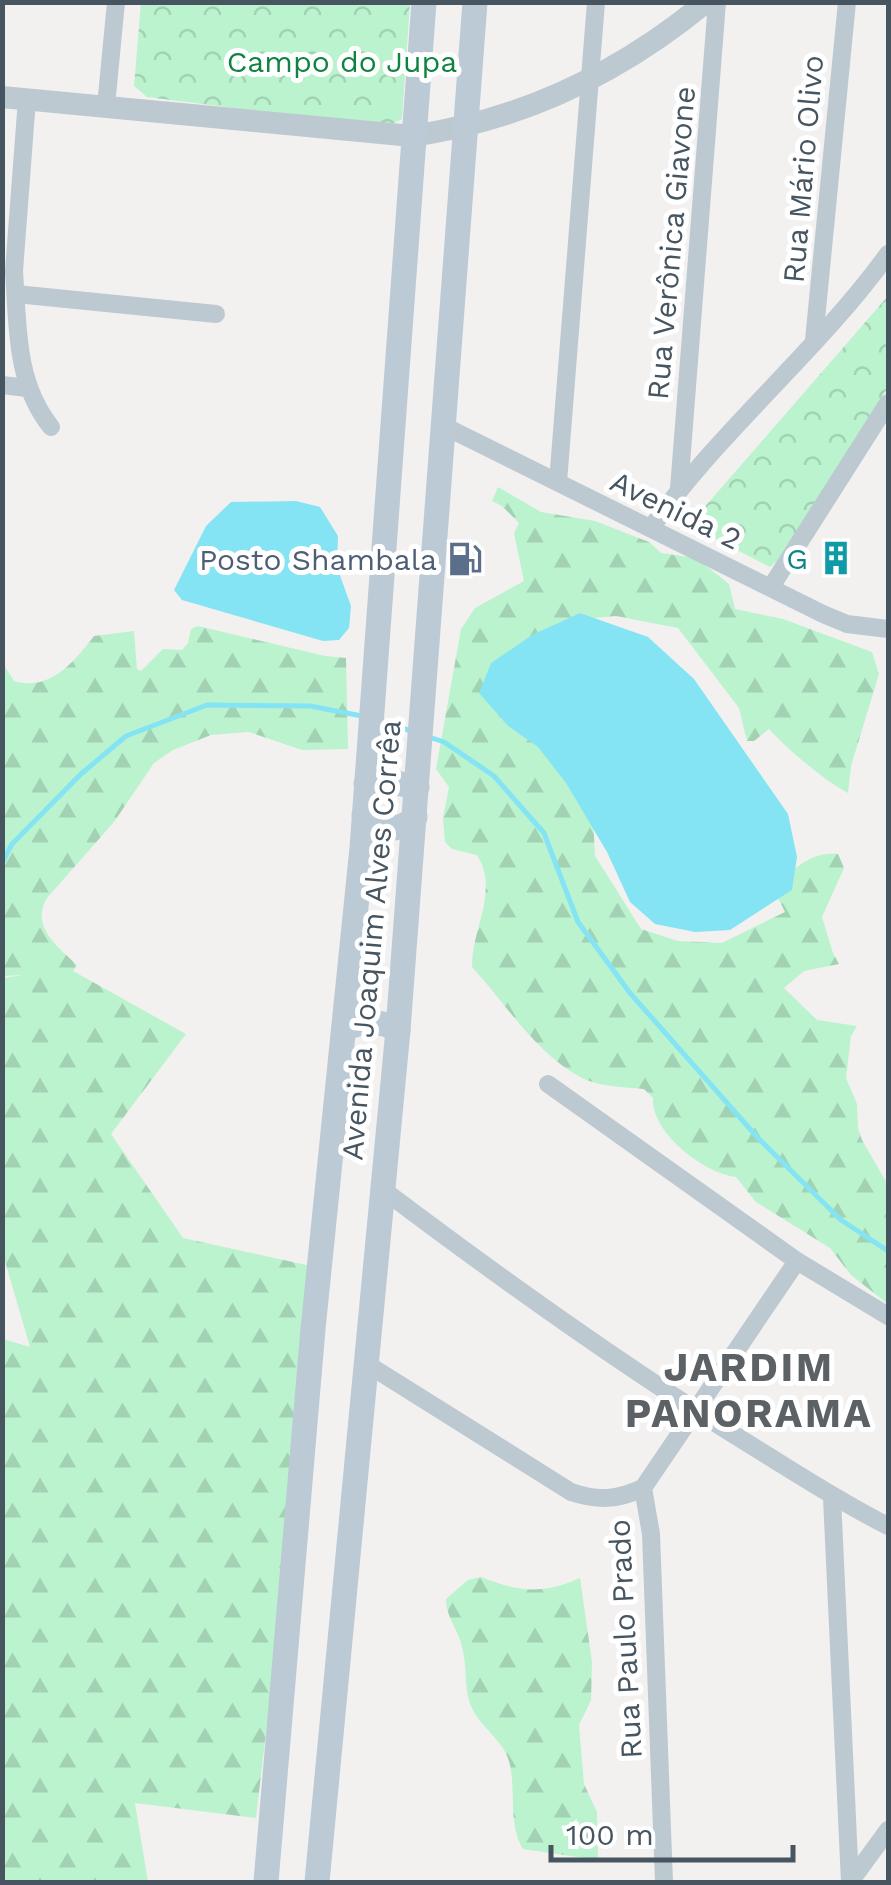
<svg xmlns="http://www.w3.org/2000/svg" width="891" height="1885" viewBox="0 0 891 1885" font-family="'Work Sans',sans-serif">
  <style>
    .forest { fill: url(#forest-firs) }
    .park { fill: url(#park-crowns) }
    .water { fill: #85e4f4 }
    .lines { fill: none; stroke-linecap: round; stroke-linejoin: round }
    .stream { stroke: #85e4f4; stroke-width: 5 }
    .minor { stroke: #bdc9d1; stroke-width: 18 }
    .tertiary { stroke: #bdc9d1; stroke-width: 22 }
    .secondary { stroke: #bccad5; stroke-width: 25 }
    .labels { text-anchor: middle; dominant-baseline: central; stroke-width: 10; stroke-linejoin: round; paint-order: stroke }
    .park-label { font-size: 30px; fill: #0f8341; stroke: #fff }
    .street-label { font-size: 30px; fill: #465560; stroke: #fff }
    .culture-label { font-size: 30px; fill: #0d838f; stroke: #fff; text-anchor: end }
    .service-label { font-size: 30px; fill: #4e5e75; stroke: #fff; text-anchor: end }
    .district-label { font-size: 40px; font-weight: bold; letter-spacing: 2.5px; fill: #5c6166; stroke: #fff }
  </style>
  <defs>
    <pattern id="forest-firs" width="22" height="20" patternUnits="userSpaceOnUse" patternTransform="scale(2.5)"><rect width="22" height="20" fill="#bbf3ce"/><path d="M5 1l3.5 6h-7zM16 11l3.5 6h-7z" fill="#a2d2b3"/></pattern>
    <pattern id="park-crowns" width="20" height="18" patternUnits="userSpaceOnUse" patternTransform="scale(2.5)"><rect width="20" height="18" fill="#bbf3ce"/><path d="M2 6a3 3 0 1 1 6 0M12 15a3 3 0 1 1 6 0" fill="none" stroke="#a2d2b3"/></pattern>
  </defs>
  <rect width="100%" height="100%" fill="#f3f0f0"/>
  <!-- forest -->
  <g class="forest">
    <path d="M498 487 541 512 595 521 649 542 661 553 696 558 729 584 735 609 783 619 872 652 879 674 851 766 848 793C825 781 787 749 769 729L754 741H747L739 708 678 628 616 616 583 619 595 856 641 929 678 941 722 943 785 912 773 888C793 870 810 851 838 854L844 868 822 917 833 953 839 964 804 971 784 988 817 1020 857 1026 851 1036 846 1078 857 1104 858 1128 862 1140 888 1185V1304L851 1275 830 1248 756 1202 736 1177C704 1173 651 1133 653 1098L644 1089C624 1087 601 1087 582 1078 535 1053 507 1005 472 967 471 929 500 892 477 855L452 849 445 842 443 818 449 787 436 769 461 629 475 608 524 581 514 533 519 523 502 506 492 501Z"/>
    <path d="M198 626 325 656 346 658 348 749 302 750 249 732 211 735 173 750 154 763 114 822 47 898C30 926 57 946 77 965L73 971 186 1034 111 1134 183 1238 320 1268 256 1818 135 1803 148 1882H3V1339L30 1347 2 1251 3 978 23 975 3 976 2 662 14 681C50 692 74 662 94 636L134 631 137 669 141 671 163 649 182 650 188 643 191 629Z"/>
    <path d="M481 1577C520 1592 541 1595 580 1578L592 1662 591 1700 579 1725 584 1784 597 1812 598 1860 523 1849C508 1824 516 1793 510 1765 505 1740 480 1728 471 1706 464 1690 467 1667 463 1651 460 1632 446 1618 446 1599L468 1580Z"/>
  </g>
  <!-- park -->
  <g class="park">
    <polygon points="141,3 410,3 402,119 386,127 147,97 134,86"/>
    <polygon points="888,296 888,387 787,553 770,567 689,525"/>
  </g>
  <!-- water -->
  <g class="water">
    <polygon points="296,501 320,507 338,536 337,567 351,606 349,628 339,640 323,641 182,600 174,590 206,526 231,502"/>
    <polygon points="580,613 648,637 694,679 788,814 797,857 792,890 730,930 695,932 655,924 630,902 607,852 566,783 538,747 508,726 479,693 491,663 532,635"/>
  </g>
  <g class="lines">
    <!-- stream -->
    <g class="stream">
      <polyline points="377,720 414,732"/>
      <polyline points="429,737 444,742 494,776 544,833 578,922 630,993 758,1138 841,1220 888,1251"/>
      <polyline points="2,863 12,844 81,774 126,736 207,705 310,706 362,716"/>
    </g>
    <!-- minor -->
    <g class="minor">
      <path d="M27 99 14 271C18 326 15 382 51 427"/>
      <polyline points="106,106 116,2"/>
      <polyline points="16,294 216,314"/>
      <polyline points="814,340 847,2"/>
      <polyline points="2,385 27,388"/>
      <polyline points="444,426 823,614 847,624 888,629"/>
      <polyline points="558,482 596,2"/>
      <polyline points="679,489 717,2"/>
      <path d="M651 528C721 429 817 352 888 254"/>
      <polyline points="771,587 888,403"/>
      <polyline points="548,1084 797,1261 888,1316"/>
      <path d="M382 1189C504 1281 628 1370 757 1449 801 1476 842 1503 888 1526"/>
      <path d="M367 1364 571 1492C598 1501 617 1500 643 1488"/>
      <polyline points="832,1498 850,1882"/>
      <polyline points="664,1882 651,1534 643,1488 797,1261"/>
      <polyline points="850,1882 888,1830"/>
    </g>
    <!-- tertiary -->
    <path class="tertiary" d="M2 97 412 136C522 120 620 73 706 2"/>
    <!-- secondary -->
    <g class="secondary">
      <polyline points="366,784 386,781 417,787"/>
      <path d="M364 815C379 832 399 833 415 817"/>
      <path d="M345 1029C364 1020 380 1020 398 1030"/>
      <polyline points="266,1882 313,1329 362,848 424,2"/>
      <polyline points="317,1882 398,1030 475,2"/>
    </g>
  </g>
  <!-- icons -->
  <defs>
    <g id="building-bare" transform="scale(2.7)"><path d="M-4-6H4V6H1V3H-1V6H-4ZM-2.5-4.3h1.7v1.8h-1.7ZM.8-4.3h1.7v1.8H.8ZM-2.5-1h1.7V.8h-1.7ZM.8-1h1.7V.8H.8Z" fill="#0f9aa8" stroke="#fff" stroke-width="2.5" paint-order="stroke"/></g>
    <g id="fuel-bare" transform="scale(2.7)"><path d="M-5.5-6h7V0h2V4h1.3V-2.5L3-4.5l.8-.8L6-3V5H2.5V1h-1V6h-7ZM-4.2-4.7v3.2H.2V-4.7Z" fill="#5c6f8a" stroke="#fff" stroke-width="2.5" paint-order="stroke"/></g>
  </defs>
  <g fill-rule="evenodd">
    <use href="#building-bare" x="836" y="558"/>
    <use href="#fuel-bare" x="465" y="559"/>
  </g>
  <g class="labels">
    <!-- park labels -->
    <g class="park-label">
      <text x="342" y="61">Campo do Jupa</text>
    </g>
    <!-- street labels -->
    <g class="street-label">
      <text transform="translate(803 169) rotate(-85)">Rua Mário Olivo</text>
      <text transform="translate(671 243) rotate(-85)">Rua Verônica Giavone</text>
      <text transform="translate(676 510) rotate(26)">Avenida 2</text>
      <text transform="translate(371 940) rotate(-85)">Avenida Joaquim Alves Corrêa</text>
      <text transform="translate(625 1639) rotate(-93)">Rua Paulo Prado</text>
    </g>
    <!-- culture labels -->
    <g class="culture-label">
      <text x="808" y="558">G</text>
    </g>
    <!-- service labels -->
    <g class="service-label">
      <text x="437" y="559">Posto Shambala</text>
    </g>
    <!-- district labels -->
    <g class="district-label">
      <text x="749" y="1367">JARDIM<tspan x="749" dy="46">PANORAMA</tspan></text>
    </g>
  </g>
  <!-- border -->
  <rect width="891" height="1885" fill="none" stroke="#465560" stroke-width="10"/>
  <!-- scale -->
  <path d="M551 1845v15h242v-15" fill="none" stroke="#465560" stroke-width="5"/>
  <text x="566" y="1845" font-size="30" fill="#465560" stroke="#ffffff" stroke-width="8" paint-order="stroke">100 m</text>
</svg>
